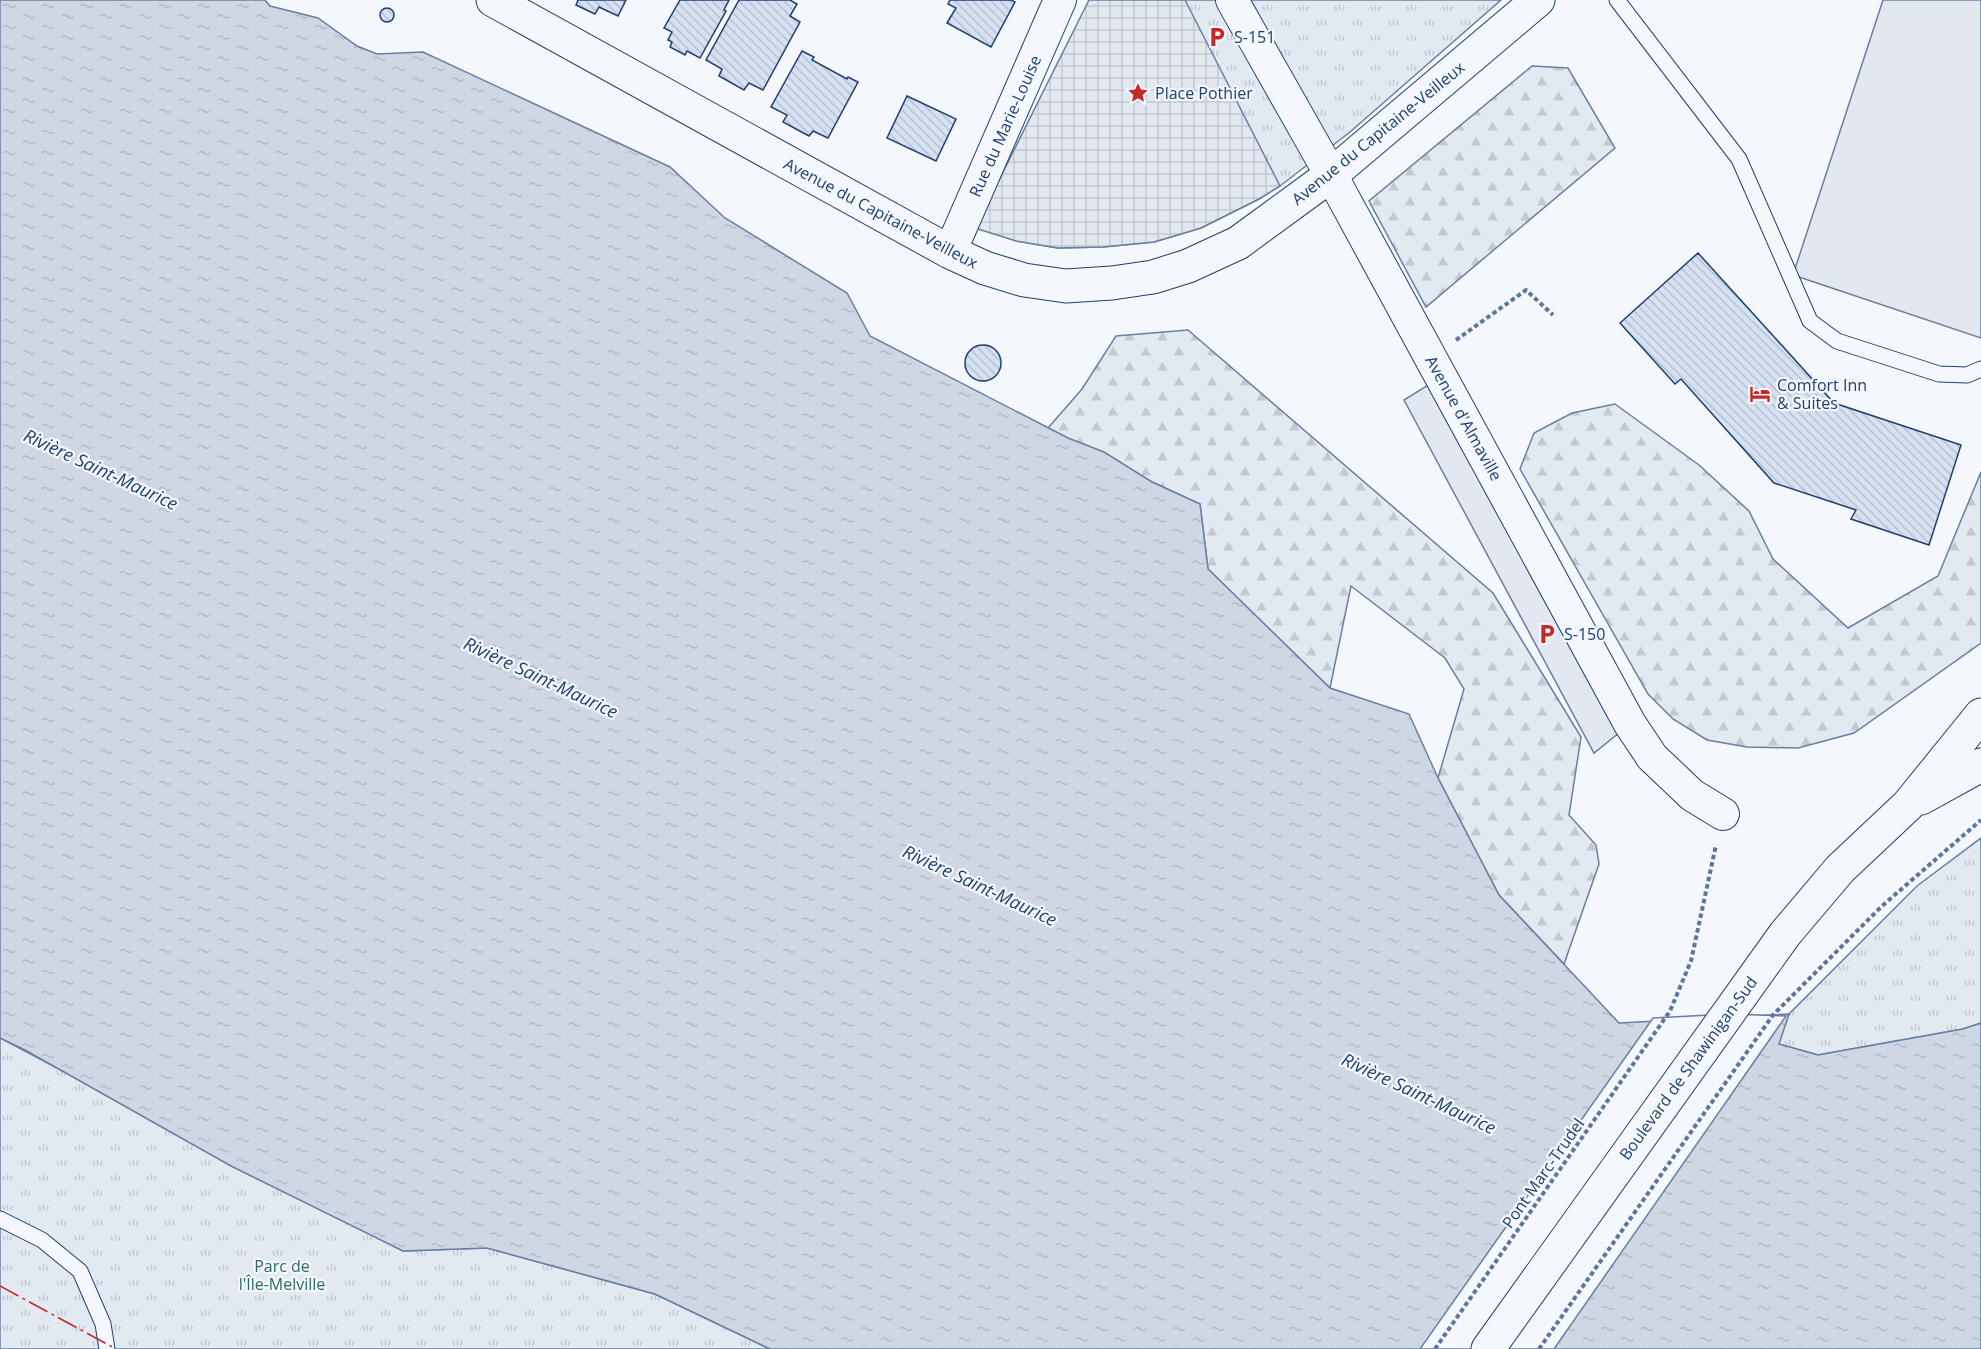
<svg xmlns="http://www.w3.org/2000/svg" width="1981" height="1349" viewBox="0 0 1981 1349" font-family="'Open Sans',sans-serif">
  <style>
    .forest { fill: url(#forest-firs); stroke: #687fa3; stroke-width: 1.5 }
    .park { fill: url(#park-tufts); stroke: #687fa3; stroke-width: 1.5 }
    .parking { fill: #e3e8f0; stroke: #687fa3; stroke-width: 1.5 }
    .plaza { fill: url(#plaza-grid); stroke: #687fa3; stroke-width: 1.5 }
    .water { fill: url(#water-ripples); stroke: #687fa3; stroke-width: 1.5 }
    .pier { fill: #f4f7fb; stroke: #687fa3; stroke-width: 1.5 }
    .building { fill: url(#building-back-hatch); stroke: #1d3f73; stroke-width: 1.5 }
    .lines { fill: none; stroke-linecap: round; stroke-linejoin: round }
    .service-casing { stroke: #1d3f73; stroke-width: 17 }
    .minor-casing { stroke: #1d3f73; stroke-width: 34 }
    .tertiary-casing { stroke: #1d3f73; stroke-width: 35 }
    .primary-casing { stroke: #1d3f73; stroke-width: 35 }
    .path { stroke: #5e769c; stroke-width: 4; stroke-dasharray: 4.5 3; stroke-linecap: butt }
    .service { stroke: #f4f7fb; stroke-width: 15 }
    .minor { stroke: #f4f7fb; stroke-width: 32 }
    .tertiary { stroke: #f4f7fb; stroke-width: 33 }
    .primary { stroke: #f4f7fb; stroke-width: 33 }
    .power { stroke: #c62828; stroke-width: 1.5; stroke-dasharray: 21 4.5 3 4.5; stroke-linecap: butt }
    .labels { text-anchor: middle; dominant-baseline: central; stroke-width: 4.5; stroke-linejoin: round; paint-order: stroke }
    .poi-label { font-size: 16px; fill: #1d3f73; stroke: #f4f7fb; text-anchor: start }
    .street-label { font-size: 16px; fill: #1d3f73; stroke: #f4f7fb }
    .park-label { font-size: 16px; fill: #2c6c60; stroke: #f4f7fb }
    .water-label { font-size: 18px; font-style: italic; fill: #1d3f73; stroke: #f4f7fb }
  </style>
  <defs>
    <pattern id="forest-firs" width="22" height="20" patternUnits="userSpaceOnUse" patternTransform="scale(1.5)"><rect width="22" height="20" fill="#e3e9f0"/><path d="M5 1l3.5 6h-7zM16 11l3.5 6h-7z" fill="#c2c9d1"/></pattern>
    <pattern id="park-tufts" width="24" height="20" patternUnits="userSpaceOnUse" patternTransform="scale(1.5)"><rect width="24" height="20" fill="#e3e9f0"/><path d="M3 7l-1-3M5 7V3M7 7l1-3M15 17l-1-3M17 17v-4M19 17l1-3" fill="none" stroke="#c2c9d1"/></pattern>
    <pattern id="plaza-grid" width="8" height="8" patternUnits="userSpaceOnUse" patternTransform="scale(1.5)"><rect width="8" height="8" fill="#e3e8f0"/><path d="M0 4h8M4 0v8" fill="none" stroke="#c2c8d1"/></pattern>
    <pattern id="water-ripples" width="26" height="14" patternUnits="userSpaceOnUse" patternTransform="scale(1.5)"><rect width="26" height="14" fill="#cfd7e4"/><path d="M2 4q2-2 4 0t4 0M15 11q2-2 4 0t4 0" fill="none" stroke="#b1bac7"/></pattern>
    <pattern id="building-back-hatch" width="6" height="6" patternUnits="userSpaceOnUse" patternTransform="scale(1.5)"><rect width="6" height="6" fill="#d5e0f0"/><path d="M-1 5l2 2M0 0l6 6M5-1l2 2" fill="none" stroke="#b6c1d1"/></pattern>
  </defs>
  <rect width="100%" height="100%" fill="#f4f7fb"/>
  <!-- forest -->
  <g class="forest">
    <polygon points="1532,66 1568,68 1615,148 1426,307 1369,201"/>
    <polygon points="1188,330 1493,593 1581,737 1569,815 1596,845 1599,864 1564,964 1499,895 1438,778 1464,689 1445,658 1351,586 1330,688 1208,569 1200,504 1152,482 1048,428 1082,389 1116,336"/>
    <polygon points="1615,404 1699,465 1749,511 1773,559 1848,628 1938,576 1981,472 1981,643 1854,733 1798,748 1747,747 1707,740 1673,719 1648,694 1520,469 1534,433 1572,413"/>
  </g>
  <!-- park -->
  <g class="park">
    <polygon points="1089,0 1501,0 1350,132 1280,186 1259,199 1201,228 1154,242 1103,247 1058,248 1016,241"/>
    <polygon points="1981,838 1981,1023 1963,1029 1818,1055 1778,1044 1789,1014 1917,886"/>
    <polygon points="0,1038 403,1251 487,1248 655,1294 770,1349 0,1349"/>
  </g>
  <!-- parking -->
  <g class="parking">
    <polygon points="1883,0 1981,0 1981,338 1793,275"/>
    <polygon points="1441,377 1630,724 1594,753 1404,400"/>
  </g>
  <!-- plaza -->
  <polygon class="plaza" points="1089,0 1185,0 1280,186 1259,199 1201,228 1154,242 1103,247 1058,248 1016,241 975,228"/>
  <!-- water -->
  <polygon class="water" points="0,0 265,0 270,6 318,18 357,46 377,54 423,52 670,167 725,218 847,293 870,336 1068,438 1104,452 1152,482 1200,504 1208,569 1330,688 1409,714 1438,778 1499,895 1619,1023 1789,1014 1779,1044 1818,1055 1963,1029 1981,1023 1981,1349 770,1349 655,1294 487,1248 403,1251 231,1166 25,1050 0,1038"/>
  <!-- pier -->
  <polygon class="pier" points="1729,1014 1786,1016 1554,1349 1420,1349 1653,1018"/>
  <!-- building -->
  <g class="building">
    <polygon points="578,0 626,0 618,16 599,7 595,14 576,5"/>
    <polygon points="680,0 729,0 724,10 726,11 700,58 687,51 685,55 670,47 672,42 668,40 672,32 664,28"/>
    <polygon points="739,0 790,0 797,4 790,16 800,22 763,90 749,83 744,90 719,76 722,69 706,60"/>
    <polygon points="950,0 1011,0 1015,2 991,47 947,23 956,8 948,4"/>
    <circle cx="387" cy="15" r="7"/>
    <polygon points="802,51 814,57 812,60 847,79 848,77 858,82 828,138 813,131 809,136 783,122 787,115 771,107"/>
    <polygon points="907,96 956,119 936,161 887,138"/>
    <polygon points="1698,253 1834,403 1961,445 1929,545 1851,519 1856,510 1774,483 1681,379 1675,384 1620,323"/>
    <circle cx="983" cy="363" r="18"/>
  </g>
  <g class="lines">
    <!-- service casing -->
    <g class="service-casing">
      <g id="service">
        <polyline points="1617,0 1739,159 1810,321 1837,341 1939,374 1967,375 1981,369"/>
        <polyline points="0,1219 42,1240 80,1271 103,1324 107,1349"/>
      </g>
    </g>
    <!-- minor casing -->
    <g class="minor-casing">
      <g id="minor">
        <polyline points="1232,0 1331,175 1630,724 1652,757 1692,795 1723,814"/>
        <polyline points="950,252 1060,0"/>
      </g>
    </g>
    <!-- tertiary casing -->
    <g class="tertiary-casing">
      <polyline id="tertiary" points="493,0 950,252 985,268 1024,280 1066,286 1112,283 1153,277 1188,266 1238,243 1331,175 1538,0"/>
    </g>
    <!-- primary casing -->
    <g class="primary-casing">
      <g id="primary">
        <polyline points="1921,798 1981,765"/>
        <polyline points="1488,1349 1785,934 1840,869 1908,805 1981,715"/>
      </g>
    </g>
    <!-- path -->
    <g class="path">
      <polyline points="1456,340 1526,290 1553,315"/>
      <polyline points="1435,1349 1670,1011 1691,961 1716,845"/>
      <polyline points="1539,1349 1773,1015 1882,906 1981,820"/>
    </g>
    <!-- service -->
    <use href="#service" class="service"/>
    <!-- minor -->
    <use href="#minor" class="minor"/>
    <!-- tertiary -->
    <use href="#tertiary" class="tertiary"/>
    <!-- primary -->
    <use href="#primary" class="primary"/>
    <!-- power -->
    <polyline class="power" points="0,1286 116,1349"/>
  </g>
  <!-- icons -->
  <defs>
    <g id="parking-bare" transform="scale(1.62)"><path d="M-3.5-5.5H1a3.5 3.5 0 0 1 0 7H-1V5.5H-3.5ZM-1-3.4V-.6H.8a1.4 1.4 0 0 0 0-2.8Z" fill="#c62828" stroke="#f4f7fb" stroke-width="2.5" paint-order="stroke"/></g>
    <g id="sight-bare" transform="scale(1.62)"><path d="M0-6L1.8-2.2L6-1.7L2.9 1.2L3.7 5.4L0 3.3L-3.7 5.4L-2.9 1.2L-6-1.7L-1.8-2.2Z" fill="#c62828" stroke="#f4f7fb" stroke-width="2.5" paint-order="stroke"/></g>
    <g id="hotel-bare" transform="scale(1.62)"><path d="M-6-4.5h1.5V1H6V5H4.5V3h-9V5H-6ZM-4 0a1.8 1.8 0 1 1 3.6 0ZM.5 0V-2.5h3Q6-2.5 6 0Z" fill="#c62828" stroke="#f4f7fb" stroke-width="2.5" paint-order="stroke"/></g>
  </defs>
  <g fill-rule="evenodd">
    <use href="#parking-bare" x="1217" y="37"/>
    <use href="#sight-bare" x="1138" y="93"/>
    <use href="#hotel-bare" x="1760" y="394"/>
    <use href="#parking-bare" x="1547" y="634"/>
  </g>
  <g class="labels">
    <!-- poi labels -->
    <g class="poi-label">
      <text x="1234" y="37">S-151</text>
      <text x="1155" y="93">Place Pothier</text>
      <text x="1777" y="385">Comfort Inn<tspan x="1777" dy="18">&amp; Suites</tspan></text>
      <text x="1564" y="634">S-150</text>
    </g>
    <!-- street labels -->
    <g class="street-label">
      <text transform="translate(1005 126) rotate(-66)">Rue du Marie-Louise</text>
      <text transform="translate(1378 133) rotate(-39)">Avenue du Capitaine-Veilleux</text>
      <text transform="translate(881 213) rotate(28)">Avenue du Capitaine-Veilleux</text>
      <text transform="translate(1464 418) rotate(61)">Avenue d'Almaville</text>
      <text transform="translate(1688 1068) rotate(-54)">Boulevard de Shawinigan-Sud</text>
      <text transform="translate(1543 1173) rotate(-55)">Pont Marc-Trudel</text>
    </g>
    <!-- park labels -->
    <g class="park-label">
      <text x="282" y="1266">Parc de<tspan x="282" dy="18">l'Île-Melville</tspan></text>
    </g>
    <!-- water labels -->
    <g class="water-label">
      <text transform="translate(101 469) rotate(25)">Rivière Saint-Maurice</text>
      <text transform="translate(541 677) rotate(25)">Rivière Saint-Maurice</text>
      <text transform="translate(980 885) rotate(25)">Rivière Saint-Maurice</text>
      <text transform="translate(1419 1093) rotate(25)">Rivière Saint-Maurice</text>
    </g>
  </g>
</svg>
